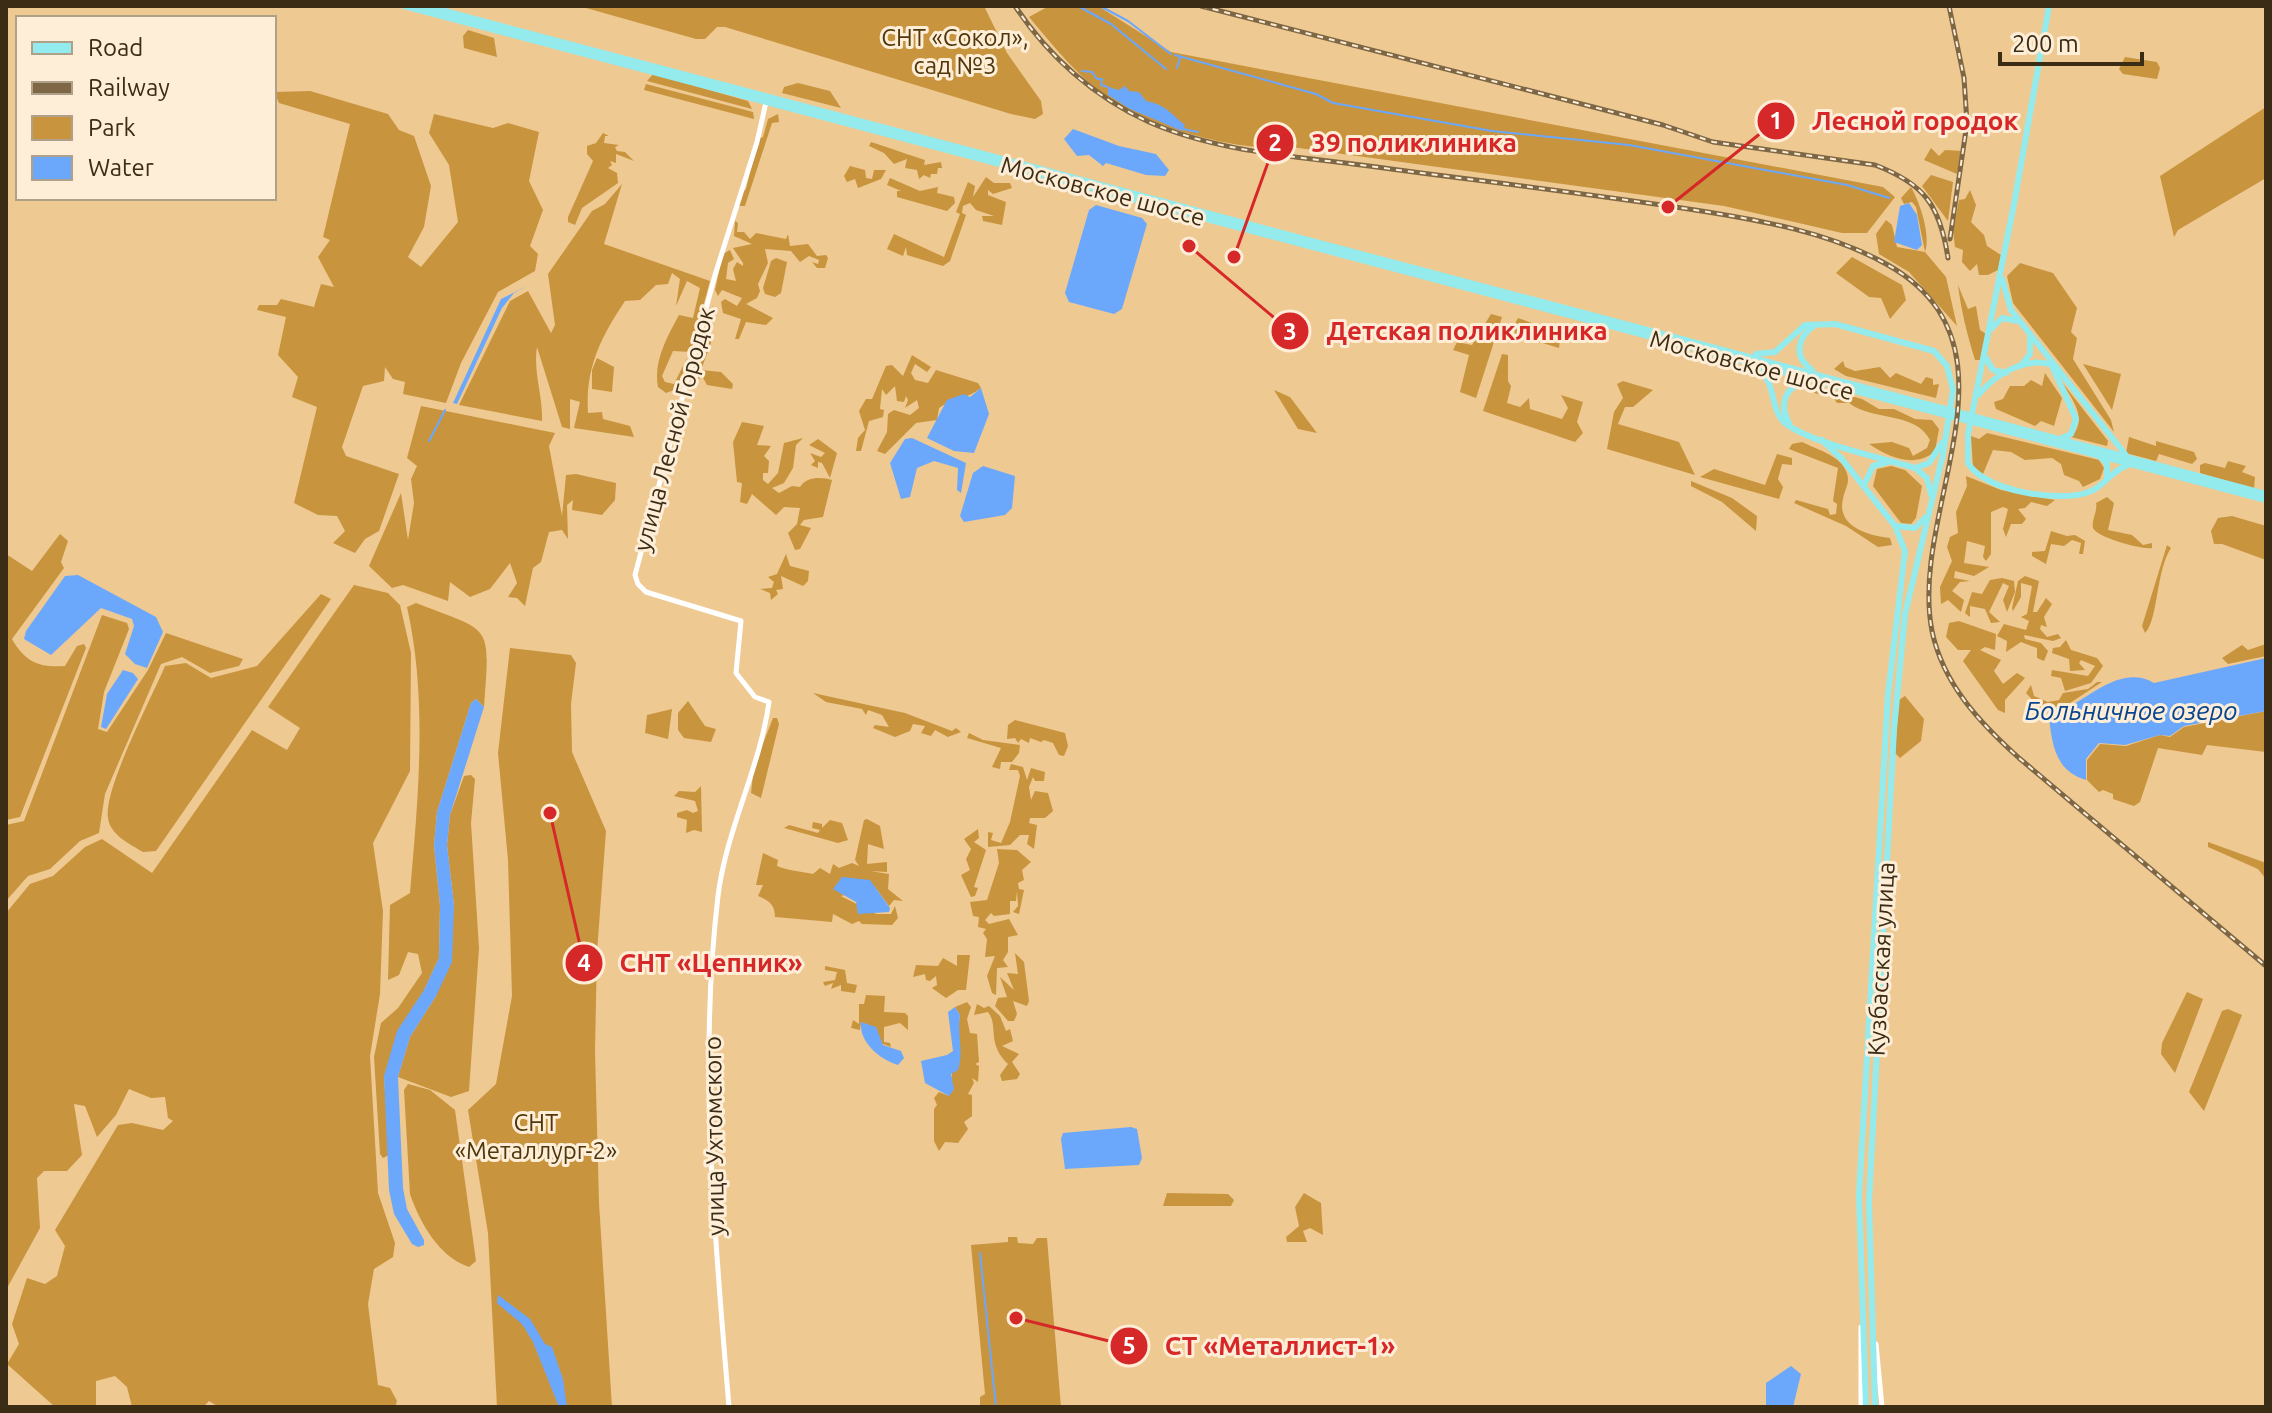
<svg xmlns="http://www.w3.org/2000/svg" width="2272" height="1413" viewBox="0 0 2272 1413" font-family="Ubuntu,sans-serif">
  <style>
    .green { fill: #c8943e }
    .water { fill: #6ba8fc }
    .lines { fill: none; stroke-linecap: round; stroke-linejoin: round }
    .stream { stroke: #6ba8fc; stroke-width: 2 }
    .minor { stroke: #fff; stroke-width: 5 }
    .major { stroke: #94ebed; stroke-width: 6 }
    .rail-casing { stroke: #7e6744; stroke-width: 5 }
    .rail { stroke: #feeed8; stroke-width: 2; stroke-dasharray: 6; stroke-linecap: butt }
    .labels { text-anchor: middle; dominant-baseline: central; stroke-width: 6; stroke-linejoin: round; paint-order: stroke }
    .park-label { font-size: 24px; fill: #50370b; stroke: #feeed8 }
    .street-label { font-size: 24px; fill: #3b2c15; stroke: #feeed8 }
    .water-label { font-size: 26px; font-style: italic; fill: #08458e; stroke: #feeed8 }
    .leader { fill: none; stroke: #d62828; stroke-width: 3 }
    .callout-dot { fill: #d62828; stroke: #feeed8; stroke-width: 3 }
    .mark-label { font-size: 24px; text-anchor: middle; font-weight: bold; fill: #fff }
    .callout-label { font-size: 26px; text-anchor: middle; font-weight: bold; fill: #d62828; stroke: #feeed8; stroke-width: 6; stroke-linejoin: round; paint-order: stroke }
  </style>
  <rect width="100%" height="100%" fill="#efc992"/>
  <!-- green -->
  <g class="green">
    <polygon points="579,6 984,6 1007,53 1041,101 1043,114 1035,119 1011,114 725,27 717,27 705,39 696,39"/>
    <path d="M1049 6H1098L1171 52 1883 187 1895 197 1867 233H1842L1724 206 1284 146C1244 154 1146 125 1112 101 1079 78 1054 47 1029 17Z"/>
    <polygon points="468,30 494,38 497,57 464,48 463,36"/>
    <polygon points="2125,57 2157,62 2160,68 2157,79 2123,74 2119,69"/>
    <polygon points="653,74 748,101 752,109 647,81"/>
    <polygon points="798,83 830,91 841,108 782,93 784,87"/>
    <polygon points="646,84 753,112 754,119 644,90"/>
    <polygon points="310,91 388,114 399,130 414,136 431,186 424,227 408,257 421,267 458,222 449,165 429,133 434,114 493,128 508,123 539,132 529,181 543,210 530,246 538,254 535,271 498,292 461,363 446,403 403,394 405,382 393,379 385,367 384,381 363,386 342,447 346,456 399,474 379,531 365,539 355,553 333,543 345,531 337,516 318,515 294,503 317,407 292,397 298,377 278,355 286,317 257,310 259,305 277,305 281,299 314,307 321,284 334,287 318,257 330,240 323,237 350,124 279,103 274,92"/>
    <polygon points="2266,107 2266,178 2178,230 2174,237 2160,176"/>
    <polygon points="778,114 779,122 772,123 745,206 739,206 738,197 746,189 758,139 763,137 768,119"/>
    <polygon points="603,133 609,136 605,136 604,143 619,145 615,147 617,151 625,152 634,161 616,154 616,163 610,161 612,165 608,168 617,173 618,183 582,208 575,225 568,222 568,217 593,161 587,154 587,146 596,143"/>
    <path d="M871 142C887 147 909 155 925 160L924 165 941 162 942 168H938L937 174H931L930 178 924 175 919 179 917 170 905 168 907 159 894 164 884 153 869 146Z"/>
    <polygon points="1931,148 1939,156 1945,150 1962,151 1957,174 1924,160"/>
    <polygon points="850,166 865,170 866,178 872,179 874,170 886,170 881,179 858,188 855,179 847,182 844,176"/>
    <polygon points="1931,175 1953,182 1948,221 1922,186"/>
    <polygon points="986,177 994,183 1010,183 1012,188 993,194 988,190 988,195 1006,202 1002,225 983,221 982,216 994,216 976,210 970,203 963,206 962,213 966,215 950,261 943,266 907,255 906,247 903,256 887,249 894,234 944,257 960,214 956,212 968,182 975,186 973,197"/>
    <polygon points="890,178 920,191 938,187 937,193 954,197 955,203 947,211 897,197 897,191 901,191 887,185"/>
    <path d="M622 184 604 244 710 281 691 352 673 351 662 376 665 382 674 384 687 358 680 388 666 393 658 387C653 362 667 337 679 315L693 318 700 288 687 281 676 306 680 279 672 273 668 284 656 285 640 300 625 301C601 337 585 368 588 413L602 412 603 419 630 426 634 437 574 428 580 402 570 399V429L562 427 537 347C533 372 543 395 542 421L459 405 510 301 528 291 551 333 555 325 548 274 592 211 605 204Z"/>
    <path d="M1911 187C1920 203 1931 235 1925 252L1946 277 1957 326 1909 272 1879 254 1876 234 1886 220 1892 225 1897 247 1925 252 1916 207 1912 202 1904 204 1901 198Z"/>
    <polygon points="1970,190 1976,205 1971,222 1984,235 1987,246 2001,255 1998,270 1988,275 1979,275 1977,264 1970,271 1962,262 1963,250 1955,247 1953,230 1959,200 1965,199"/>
    <polygon points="735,221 738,223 737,232 744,232 750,239 756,233 786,239 788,234 790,246 808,244 817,256 826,255 828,258 825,268 817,268 812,262 818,264 819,260 809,256 800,262 791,251 765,249 768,263 758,284 760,291 757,298 746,304 773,318 766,325 746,322 739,339 735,339 741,319 723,313 721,302 725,299 737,306 742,298 722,290 718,296 715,290 723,254 730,250 734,259 728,263 726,279 736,281 733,269 737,262 743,266 743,263 733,248 752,244 734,236"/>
    <polygon points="1852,257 1902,285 1906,300 1890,319 1881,298 1869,297 1836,273"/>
    <polygon points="776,258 787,262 781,293 775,297 765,294 763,288 771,261"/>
    <polygon points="2020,263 2053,273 2077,308 2071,332 2077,338 2073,359 2111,420 2114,432 2013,303 2007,276"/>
    <path d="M1958 285 1968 309 1976 306 1980 330 1986 334 1981 360H1975C1967 334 1961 310 1958 285Z"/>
    <polygon points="713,306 716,311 711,328 711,343 701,370 721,372 733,384 732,389 707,385 701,374 699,380 692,377"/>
    <polygon points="1491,314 1502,317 1476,398 1460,392 1469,355 1453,350 1457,342 1472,345"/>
    <polygon points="1518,318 1532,323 1532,331 1540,335 1544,326 1561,331 1559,348 1516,335 1513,327"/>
    <polygon points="1502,354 1508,355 1508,381 1511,386 1507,403 1520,407 1529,398 1530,409 1562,419 1568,408 1561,395 1583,402 1577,422 1583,433 1575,442 1483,411"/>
    <path d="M912 355 931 367 927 372 915 364 911 373 915 380 928 383 936 370 978 383 981 388C968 399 953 398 939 408L937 420 916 423 885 454 877 451 887 432 888 414 894 410 910 415 919 408 917 400 905 408 908 400 906 396 904 402 897 401 895 386 886 395 882 389 880 409 884 410 883 417 869 421 861 451H856L858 438 865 430 859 411 866 399H872L886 366 892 365 903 376Z"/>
    <polygon points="597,358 614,367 612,392 592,389 592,370"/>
    <polygon points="1843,361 1845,367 1855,371 1880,367 1890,378 1896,373 1921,384 1926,377 1933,379 1933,385 1939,384 1936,398 1846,376 1834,369"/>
    <polygon points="2083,364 2121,374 2112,410"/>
    <polygon points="2045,373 2062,398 2054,426 2041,421 2035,426 1996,409 1994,402 2003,399 2010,386 2024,386 2031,380 2042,386"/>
    <polygon points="1623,381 1653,390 1633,407 1625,407 1618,424 1679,442 1695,475 1607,449 1614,412 1623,398 1617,384"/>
    <path d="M2061 381 2108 441 2107 446 2071 437C2089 419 2072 399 2061 381Z"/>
    <path d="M1812 386 1862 399 1879 409H1894L1915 419 1932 420 1939 429 1935 451C1916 469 1888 457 1869 444L1892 442 1909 448 1913 456 1927 448 1930 440C1915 411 1871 421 1849 403H1837L1833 397 1814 393Z"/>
    <polygon points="1274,390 1290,397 1317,433 1298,429"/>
    <polygon points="421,406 555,433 549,446 562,516 566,475 576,474 616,483 615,500 602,515 572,510 573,500 567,505 568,539 562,530 549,532 541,562 533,568 525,606 517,598 508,597 517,583 510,563 490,589 470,597 450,582 448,601 403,585 392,588 369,566 401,493 408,540 414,503 411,479 417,466 407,458"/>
    <path d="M742 422 764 426 757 445 771 446 764 456 769 461 768 473H763V480L768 484 778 473 784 443 803 438 796 445 793 468 784 483 772 488 779 493 792 486 800 487C806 476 823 477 832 480L823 517 804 520 800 525 811 528 800 549 795 550 788 533 797 524 800 508 784 507 776 515 752 494 747 504 740 502 742 483 737 482 733 442Z"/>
    <polygon points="1987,433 2099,460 2104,468 2100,479 2083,487 2079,481 2064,475 2061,464 2052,458 2025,460 2011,452 1993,450 1983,474 1973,467 1971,436 1979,439"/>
    <polygon points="2129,437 2156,446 2156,441 2194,452 2197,459 2192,464 2159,454 2156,461 2126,453"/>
    <polygon points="818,439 837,453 830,478 822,463 818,462 818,468 811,465 815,461 810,453 821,457 825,453 809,445"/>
    <path d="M1802 442C1816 449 1838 455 1845 469 1852 482 1845 487 1843 499 1836 527 1870 536 1890 538L1892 545 1878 547 1846 526 1794 503 1796 500 1828 509 1830 515 1836 514 1837 504 1833 501 1838 468 1789 449 1792 444Z"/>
    <polygon points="1777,454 1792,458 1792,465 1782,464 1778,479 1783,487 1779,499 1700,477 1714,469 1765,485"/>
    <polygon points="2228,461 2246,466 2242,472 2255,477 2254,489 2200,473 2200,465 2205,463 2225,468"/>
    <polygon points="1891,466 1905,470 1922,486 1916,518 1911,524 1901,523 1873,486 1877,469"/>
    <polygon points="1966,476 2001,490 2055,500 2047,506 2031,502 2025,508 2018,509 2026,519 2022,524 2011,524 2006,537 2003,529 2008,509 2003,507 1991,512 1991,554 1986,561 1983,557 1985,546 1967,541 1964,563 1989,567 1974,576 1955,571 1954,578 1970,581 1960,582 1952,591 1964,600 1961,612 1948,600 1941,604 1940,587 1952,561 1947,547 1950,537 1958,533 1956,512 1967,486"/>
    <polygon points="1691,481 1732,498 1757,516 1756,531 1722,502 1691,486"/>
    <path d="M2107 497 2114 503 2108 530 2132 535 2143 545 2152 543V548C2142 550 2096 537 2093 528 2091 520 2098 511 2096 503Z"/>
    <polygon points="2232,516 2266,526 2266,560 2222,544 2214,544 2211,531 2218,518"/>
    <polygon points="2051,531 2067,536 2075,535 2085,541 2083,554 2079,554 2081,543 2072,540 2064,546 2051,544 2046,564 2032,556 2032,552 2045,551"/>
    <path d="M60 534 68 541 61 562 64 568 12 639C25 662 39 668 65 666L77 646 84 644 86 648 20 817 6 820V554L32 571Z"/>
    <path d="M2167 545 2171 548C2156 570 2158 621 2145 633L2142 626Z"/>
    <polygon points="786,554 790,566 809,571 808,581 803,586 781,576 783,589 776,590 778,594 771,600 770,593 760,589 772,588 774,582 768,577 777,574"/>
    <polygon points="2025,576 2039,581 2033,612 2037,612 2046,598 2052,604 2044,617 2047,627 2041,625 2040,629 2047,637 2058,634 2061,638 2053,641 2024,635 2025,639 2041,643 2048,651 2044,661 2037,658 2037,648 2021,642 2006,652 2007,641 1997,636 2004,624 2026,630 2029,621 2021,617 2027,614 2032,586 2021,583 2021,597 2013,611 2012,608 2018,581"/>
    <polygon points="2002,578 2014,581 2015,592 2007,612 2003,600 2009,586 2003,583 1989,612 2000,622 1991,623 1985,609 1970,606 1970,617 1965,613 1972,592 1982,594 1990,580"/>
    <polygon points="354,585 388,593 400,605 411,653 410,771 373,843 383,911 380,994 370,1056 378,1193 395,1243 393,1257 374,1269 368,1304 378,1385 390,1388 397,1401 395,1407 219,1407 209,1401 203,1407 132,1407 127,1387 115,1376 96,1381 96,1407 55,1407 7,1364 19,1344 12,1324 27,1278 45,1284 57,1276 65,1246 55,1230 118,1125 132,1123 163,1130 173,1121 168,1118 165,1097 151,1098 129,1089 116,1115 97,1137 85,1106 74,1104 82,1155 67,1171 44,1171 37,1178 40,1228 6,1290 6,913 30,884 53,876 85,847 102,839 152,873 252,730 287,750 300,728 268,707"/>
    <path d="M321 594 331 599 156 851 143 852C130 844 110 835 108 818 103 790 152 697 165 666L186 663 211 678 257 666Z"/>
    <path d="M416 603C493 633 490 622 484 707L476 699 471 703 437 812 434 845 440 905 439 958 384 1076 389 1155 383 1158 380 1154 374 1057 381 1023 398 1008 422 973 418 954 408 952 399 975 388 980 390 905 410 893C418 799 428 700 407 607Z"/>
    <polygon points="102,615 127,623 129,629 104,692 98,729 107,732 148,670 166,633 243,659 239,666 210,673 182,657 161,664 105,794 99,833 80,841 50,869 28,876 6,901 6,825 24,821"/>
    <polygon points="1959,621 1996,634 1995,650 1985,647 1980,650 2001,660 1994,671 2003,684 2017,673 2025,678 2005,700 2005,713 1998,710 1963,661 1971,650 1958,650 1946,637 1949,623"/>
    <polygon points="2066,640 2071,650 2097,658 2103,666 2091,683 2065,691 2061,678 2051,676 2052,670 2088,676 2095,666 2081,660 2079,663 2085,670 2070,671 2069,659 2052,653 2053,648 2060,647"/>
    <polygon points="2266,644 2266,656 2228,664 2222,658 2242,645 2248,650"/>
    <polygon points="510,648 571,655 576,663 571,704 572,752 606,831 597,952 595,1051 599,1203 612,1407 497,1407 488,1233 468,1110 496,1084 512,996 508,860 498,753"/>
    <polygon points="2097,682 2102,682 2070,703 2043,711 2026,693 2031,685 2034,696 2048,702 2059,700 2063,693 2088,689"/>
    <polygon points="813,693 905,713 952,731 956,728 961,732 948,737 935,730 931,736 921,733 925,726 913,724 910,731 895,737 873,728 875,725 889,727 882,715 868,710 866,715 862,709 826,702"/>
    <polygon points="1905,696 1924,719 1921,741 1900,758 1895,753 1899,700"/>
    <polygon points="688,701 705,726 716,729 711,742 684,738 678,730 678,713"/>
    <polygon points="672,709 668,739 645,733 647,715"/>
    <polygon points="2266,711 2266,752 2207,745 2202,755 2158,748 2140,802 2134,806 2113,799 2113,794 2103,790 2099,792 2087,780 2087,760 2100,744 2126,746 2160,735 2170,737 2184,727"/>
    <polygon points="773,718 777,718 779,724 761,798 751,793 754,767"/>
    <polygon points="1015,720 1065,733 1068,746 1064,756 1059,755 1053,743 1044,740 1041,742 1030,738 1029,743 1021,739 1018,743 1015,738 1007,739 1008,725"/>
    <polygon points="969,733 983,740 1020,745 1019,753 1012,762 1001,762 1000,769 992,767 1001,748 967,738"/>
    <polygon points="1011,764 1023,767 1027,780 1031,768 1045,772 1044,781 1035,781 1033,777 1029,787 1031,800 1035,791 1048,793 1053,811 1045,818 1030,818 1029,823 1037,825 1034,849 1027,844 1029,835 1020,835 1010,845 988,847 988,832 993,833 991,840 1001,843 1010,822 1020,776 1018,770 1009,770"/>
    <polygon points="471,775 475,779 471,823 479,948 469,1091 451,1097 398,1077 410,1037 436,996 454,905 447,845 450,815 464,776"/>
    <polygon points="701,786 702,832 694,830 686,833 687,820 677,817 677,813 687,810 693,813 698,811 695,801 674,796 679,791 695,792"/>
    <path d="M867 819 880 826 884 849 868 844 867 864 887 862V872L870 871 889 874 888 889 903 901 894 900 889 906 875 887 841 896 876 914H891L895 906 898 918 892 925 862 924 859 921 852 924 833 914 832 922 775 917C775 904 768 900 758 896L763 885H756L763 853 778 860 777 866C790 871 799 871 813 874L820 868 830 874 833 864 839 868 852 863 859 866 855 860 864 820Z"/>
    <polygon points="830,820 842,823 848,840 838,843 784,828 789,825 818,833 820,830 812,828 813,822 822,824 822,828"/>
    <polygon points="978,829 979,838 974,842 986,850 974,887 978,888 975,896 971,897 961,875 970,870 966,859 971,849 964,839"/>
    <polygon points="2208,842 2266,863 2266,879 2258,869 2208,847"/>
    <polygon points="997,849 1017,850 1031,862 1022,870 1024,880 1018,883 1019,889 1024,890 1019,914 1013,912 1018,906 1017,891 1016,901 1010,901 1010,914 994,916 991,913 985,920 989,924 1009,919 1018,935 1008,937 1008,952 1003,960 1008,967 997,968 996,995 992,993 987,976 995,956 985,957 987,939 983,933 986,929 978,927 979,917 973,916 970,902 987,900 999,863"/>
    <polygon points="1015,953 1024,962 1029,1001 1027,1006 1013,1001 1017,1014 1014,1021 1008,1021 995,1006 998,998 1007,997 1000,977 1014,990 1007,973 1018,974"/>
    <polygon points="957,955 970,955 966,990 958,990 946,998 932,988 937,985 936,976 930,981 926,980 925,974 913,977 916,965 938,966 943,958 957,966"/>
    <polygon points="825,966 845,970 847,983 857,985 855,993 841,991 841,985 831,989 833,983 825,986 823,982 835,980 837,972 825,970"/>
    <polygon points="2187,992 2203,999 2175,1073 2161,1054 2162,1043"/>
    <polygon points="866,995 885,996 884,1012 905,1013 908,1016 908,1030 900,1023 884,1027 884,1042 890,1043 891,1047 880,1043 876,1028 861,1022 860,1030 851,1028 853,1020 859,1024 859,1004 864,1004"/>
    <polygon points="967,1002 971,1007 967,1019 970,1033 977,1034 979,1062 975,1064 979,1066 978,1082 972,1078 974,1083 968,1094 972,1095 972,1116 964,1122 968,1129 958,1143 945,1142 939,1151 934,1141 934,1109 937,1105 934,1098 939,1092 949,1096 960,1015 955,1007"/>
    <path d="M977 1004 984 1008 989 1006 1000 1016 1006 1031 1010 1029 1013 1041 1002 1046 1019 1054 1012 1062 1020 1074 1017 1079 1002 1081 1000 1075 1008 1064C986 1043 999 1026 988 1012L974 1015Z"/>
    <polygon points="2228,1009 2242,1015 2204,1111 2189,1092 2222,1011"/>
    <path d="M408 1084 430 1090 455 1110 476 1261 469 1267C439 1257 420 1223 410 1194L404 1090Z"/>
    <polygon points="1167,1193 1228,1194 1234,1200 1231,1206 1163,1206"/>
    <polygon points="1304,1193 1321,1203 1323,1235 1310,1228 1303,1231 1307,1242 1287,1242 1286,1237 1299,1226 1295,1207"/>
    <polygon points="1008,1237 1017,1237 1018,1243 1033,1244 1037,1238 1047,1238 1061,1407 980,1407 980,1397 985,1394 971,1245 1008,1242"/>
  </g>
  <!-- water -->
  <g class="water">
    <path d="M1125 86 1129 91 1139 92 1146 101C1165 104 1171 114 1185 125L1182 131 1130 109 1108 95V87L1119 90Z"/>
    <polygon points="1073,129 1119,146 1156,154 1169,170 1165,176 1146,175 1106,163 1103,166 1089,155 1077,156 1064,139"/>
    <polygon points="1909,203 1917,215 1922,245 1917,250 1894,242 1900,206"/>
    <polygon points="1096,205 1142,218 1147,224 1122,309 1114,314 1069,302 1065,293 1089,210"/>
    <polygon points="529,285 514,293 502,308 457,404 453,403 501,299"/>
    <polygon points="981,388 989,414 974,453 954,451 927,438 947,400 964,394 970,397"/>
    <polygon points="912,438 966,463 961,493 957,490 958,468 934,461 917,468 910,497 901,499 890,463 905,439"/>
    <polygon points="983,466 1015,476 1012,508 1005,515 964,522 960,516 973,473"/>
    <polygon points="78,575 156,617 163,632 147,668 135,664 125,654 134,626 132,619 101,608 51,655 24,639 26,631 65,576"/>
    <path d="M2266 658V711L2184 726 2170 736 2160 735 2125 745 2099 743 2086 759V780C2052 770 2052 739 2048 710 2056 706 2064 709 2072 705 2097 691 2125 666 2154 683Z"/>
    <polygon points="123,670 133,673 138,679 106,729 101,727 107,694"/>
    <polygon points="476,699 484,707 450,815 447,845 454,905 452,962 436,996 410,1037 398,1077 403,1188 407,1209 424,1240 424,1245 418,1247 412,1244 394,1214 389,1190 384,1076 397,1031 424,990 439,958 440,905 434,845 437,812 471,703"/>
    <polygon points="842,877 870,880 890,908 889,912 858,914 856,902 833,889"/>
    <path d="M955 1007 960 1015C957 1034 964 1052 958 1070L951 1074 954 1089 949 1096 925 1083 921 1061 947 1055 953 1051 948 1012Z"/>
    <path d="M861 1022 876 1027 883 1045 901 1051 904 1058 898 1065C879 1059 859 1042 861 1022Z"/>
    <polygon points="1131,1127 1137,1129 1142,1158 1139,1165 1065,1169 1061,1139 1063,1133"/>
    <polygon points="498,1295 530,1319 545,1344 552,1347 563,1379 567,1407 559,1407 533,1342 522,1324 497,1303"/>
    <polygon points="1791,1366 1801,1374 1793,1407 1766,1407 1766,1383"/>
  </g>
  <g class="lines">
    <!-- stream -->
    <g class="stream">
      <polyline points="1078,6 1111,24 1166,69"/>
      <polyline points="1100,6 1128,21 1171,54"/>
      <polyline points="1175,55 1316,94 1333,103 1492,131 1629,145 1847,185 1889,198"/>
      <polyline points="1177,68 1180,58"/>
      <polyline points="1082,71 1092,72 1097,79 1102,79 1101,85 1108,87"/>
      <polyline points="1183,129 1198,132"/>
      <polyline points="429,441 445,410"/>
      <polyline points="980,1253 996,1407"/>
    </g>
    <!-- minor -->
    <g class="minor">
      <polyline points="1876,1344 1882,1407"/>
      <path d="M729 1407C715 1239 698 1064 718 896 726 830 760 768 769 702L755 697 736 673 741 621 646 592 638 584 635 575 715 275 757 142 766 102"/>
      <polyline points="1861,1407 1861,1327"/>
    </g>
    <!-- major -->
    <g class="major">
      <polyline points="404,6 2266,500"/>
      <polyline points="426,6 2266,494"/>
      <path d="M2049 6 2014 204 1968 434V463C1984 491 2056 502 2086 493 2104 488 2111 470 2128 465"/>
      <polyline points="2002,279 2011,310 2125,454"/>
      <polyline points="1991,329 2002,318 2018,321"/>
      <polyline points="1756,354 1775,352 1805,325 1835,324 1934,351 1947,366 1953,390 1943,454 1905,614 1894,729 1869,1201 1875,1407"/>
      <polyline points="1986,358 1993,370 2006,373"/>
      <polyline points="2022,364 2030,354 2030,338"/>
      <path d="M1755 368C1778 380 1768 406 1784 422 1806 442 1883 458 1915 468L1927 478 1931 495"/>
      <polyline points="2053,368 2076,419 2071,434 2060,439"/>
      <path d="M1812 370C1793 357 1797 337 1815 325"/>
      <path d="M1979 394C1996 374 2026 356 2052 365"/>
      <path d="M1789 423C1778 403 1786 386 1807 381"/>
      <polyline points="1822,440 1842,459 1895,526 1905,551 1888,694 1859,1195 1866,1407"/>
      <polyline points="2100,457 2107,463 2107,477"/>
      <polyline points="1915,468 1929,463 1942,443"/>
      <polyline points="1864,485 1873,466 1891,461"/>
      <polyline points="1895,526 1915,528 1926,517"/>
    </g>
    <!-- rail casing -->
    <g class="rail-casing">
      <g id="rail">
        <path d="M1015 6C1048 56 1094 97 1149 122 1215 151 1290 156 1361 165 1472 180 1584 193 1695 210 1759 220 1830 232 1888 265 2032 347 1908 509 1932 631 1943 684 1980 723 2019 758L2266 966"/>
        <path d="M1201 6 1663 125 1713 142 1875 165C1925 184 1940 206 1948 258"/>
        <polyline points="1949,6 1964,78 1967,123 1950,239"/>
      </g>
    </g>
    <!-- rail -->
    <use href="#rail" class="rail"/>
  </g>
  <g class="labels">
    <!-- park labels -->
    <g class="park-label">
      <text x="955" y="37">СНТ «Сокол»,<tspan x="955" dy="28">сад №3</tspan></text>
      <text x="536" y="1122">СНТ<tspan x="536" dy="28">«Металлург-2»</tspan></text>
    </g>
    <!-- street labels -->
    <g class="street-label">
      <text transform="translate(1103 191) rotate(15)">Московское шоссе</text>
      <text transform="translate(1752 365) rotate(15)">Московское шоссе</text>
      <text transform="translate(674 429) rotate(-75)">улица Лесной Городок</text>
      <text transform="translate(1881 959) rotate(-87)">Кузбасская улица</text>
      <text transform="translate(714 1136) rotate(-91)">улица Ухтомского</text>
    </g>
    <!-- water labels -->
    <g class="water-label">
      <text x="2131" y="710">Больничное озеро</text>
    </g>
  </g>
  <!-- callouts -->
  <path class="leader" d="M1668 207L1776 121M1234 257L1275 143M1189 246L1290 331M550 813L584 963M1016 1318L1129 1346"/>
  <g class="callout-dot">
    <circle cx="1668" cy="207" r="8"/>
    <circle cx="1234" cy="257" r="8"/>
    <circle cx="1189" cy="246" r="8"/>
    <circle cx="550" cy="813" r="8"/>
    <circle cx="1016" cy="1318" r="8"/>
    <circle cx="1776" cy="121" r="20"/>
    <circle cx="1275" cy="143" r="20"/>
    <circle cx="1290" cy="331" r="20"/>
    <circle cx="584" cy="963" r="20"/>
    <circle cx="1129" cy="1346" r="20"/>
  </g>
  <g class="mark-label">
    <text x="1776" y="129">1</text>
    <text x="1275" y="151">2</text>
    <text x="1290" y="340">3</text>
    <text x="584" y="971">4</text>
    <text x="1129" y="1354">5</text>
  </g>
  <g class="callout-label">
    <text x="1915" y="130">Лесной городок</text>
    <text x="1414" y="152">39 поликлиника</text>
    <text x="1467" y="340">Детская поликлиника</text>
    <text x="711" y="972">СНТ «Цепник»</text>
    <text x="1280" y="1355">СТ «Металлист-1»</text>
  </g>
  <!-- border -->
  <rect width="2272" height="1413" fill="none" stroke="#3b2c15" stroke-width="16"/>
  <!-- legend -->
  <rect x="16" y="16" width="260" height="184" fill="#feeed8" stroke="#b0a08a" stroke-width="2"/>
  <rect x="32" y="42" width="40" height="12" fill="#94ebed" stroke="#b0a08a" stroke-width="2"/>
  <text x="88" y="56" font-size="24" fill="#3b2c15">Road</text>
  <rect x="32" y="82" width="40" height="12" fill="#7e6744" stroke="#b0a08a" stroke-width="2"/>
  <text x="88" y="96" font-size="24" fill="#3b2c15">Railway</text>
  <rect x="32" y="116" width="40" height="24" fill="#c8943e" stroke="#b0a08a" stroke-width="2"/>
  <text x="88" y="136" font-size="24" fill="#3b2c15">Park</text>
  <rect x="32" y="156" width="40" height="24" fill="#6ba8fc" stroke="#b0a08a" stroke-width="2"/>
  <text x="88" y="176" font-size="24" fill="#3b2c15">Water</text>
  <!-- scale -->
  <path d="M2000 52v12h142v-12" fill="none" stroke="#3b2c15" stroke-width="4"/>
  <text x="2012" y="52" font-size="24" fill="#3b2c15" stroke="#feeed8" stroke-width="6" paint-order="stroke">200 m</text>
</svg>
